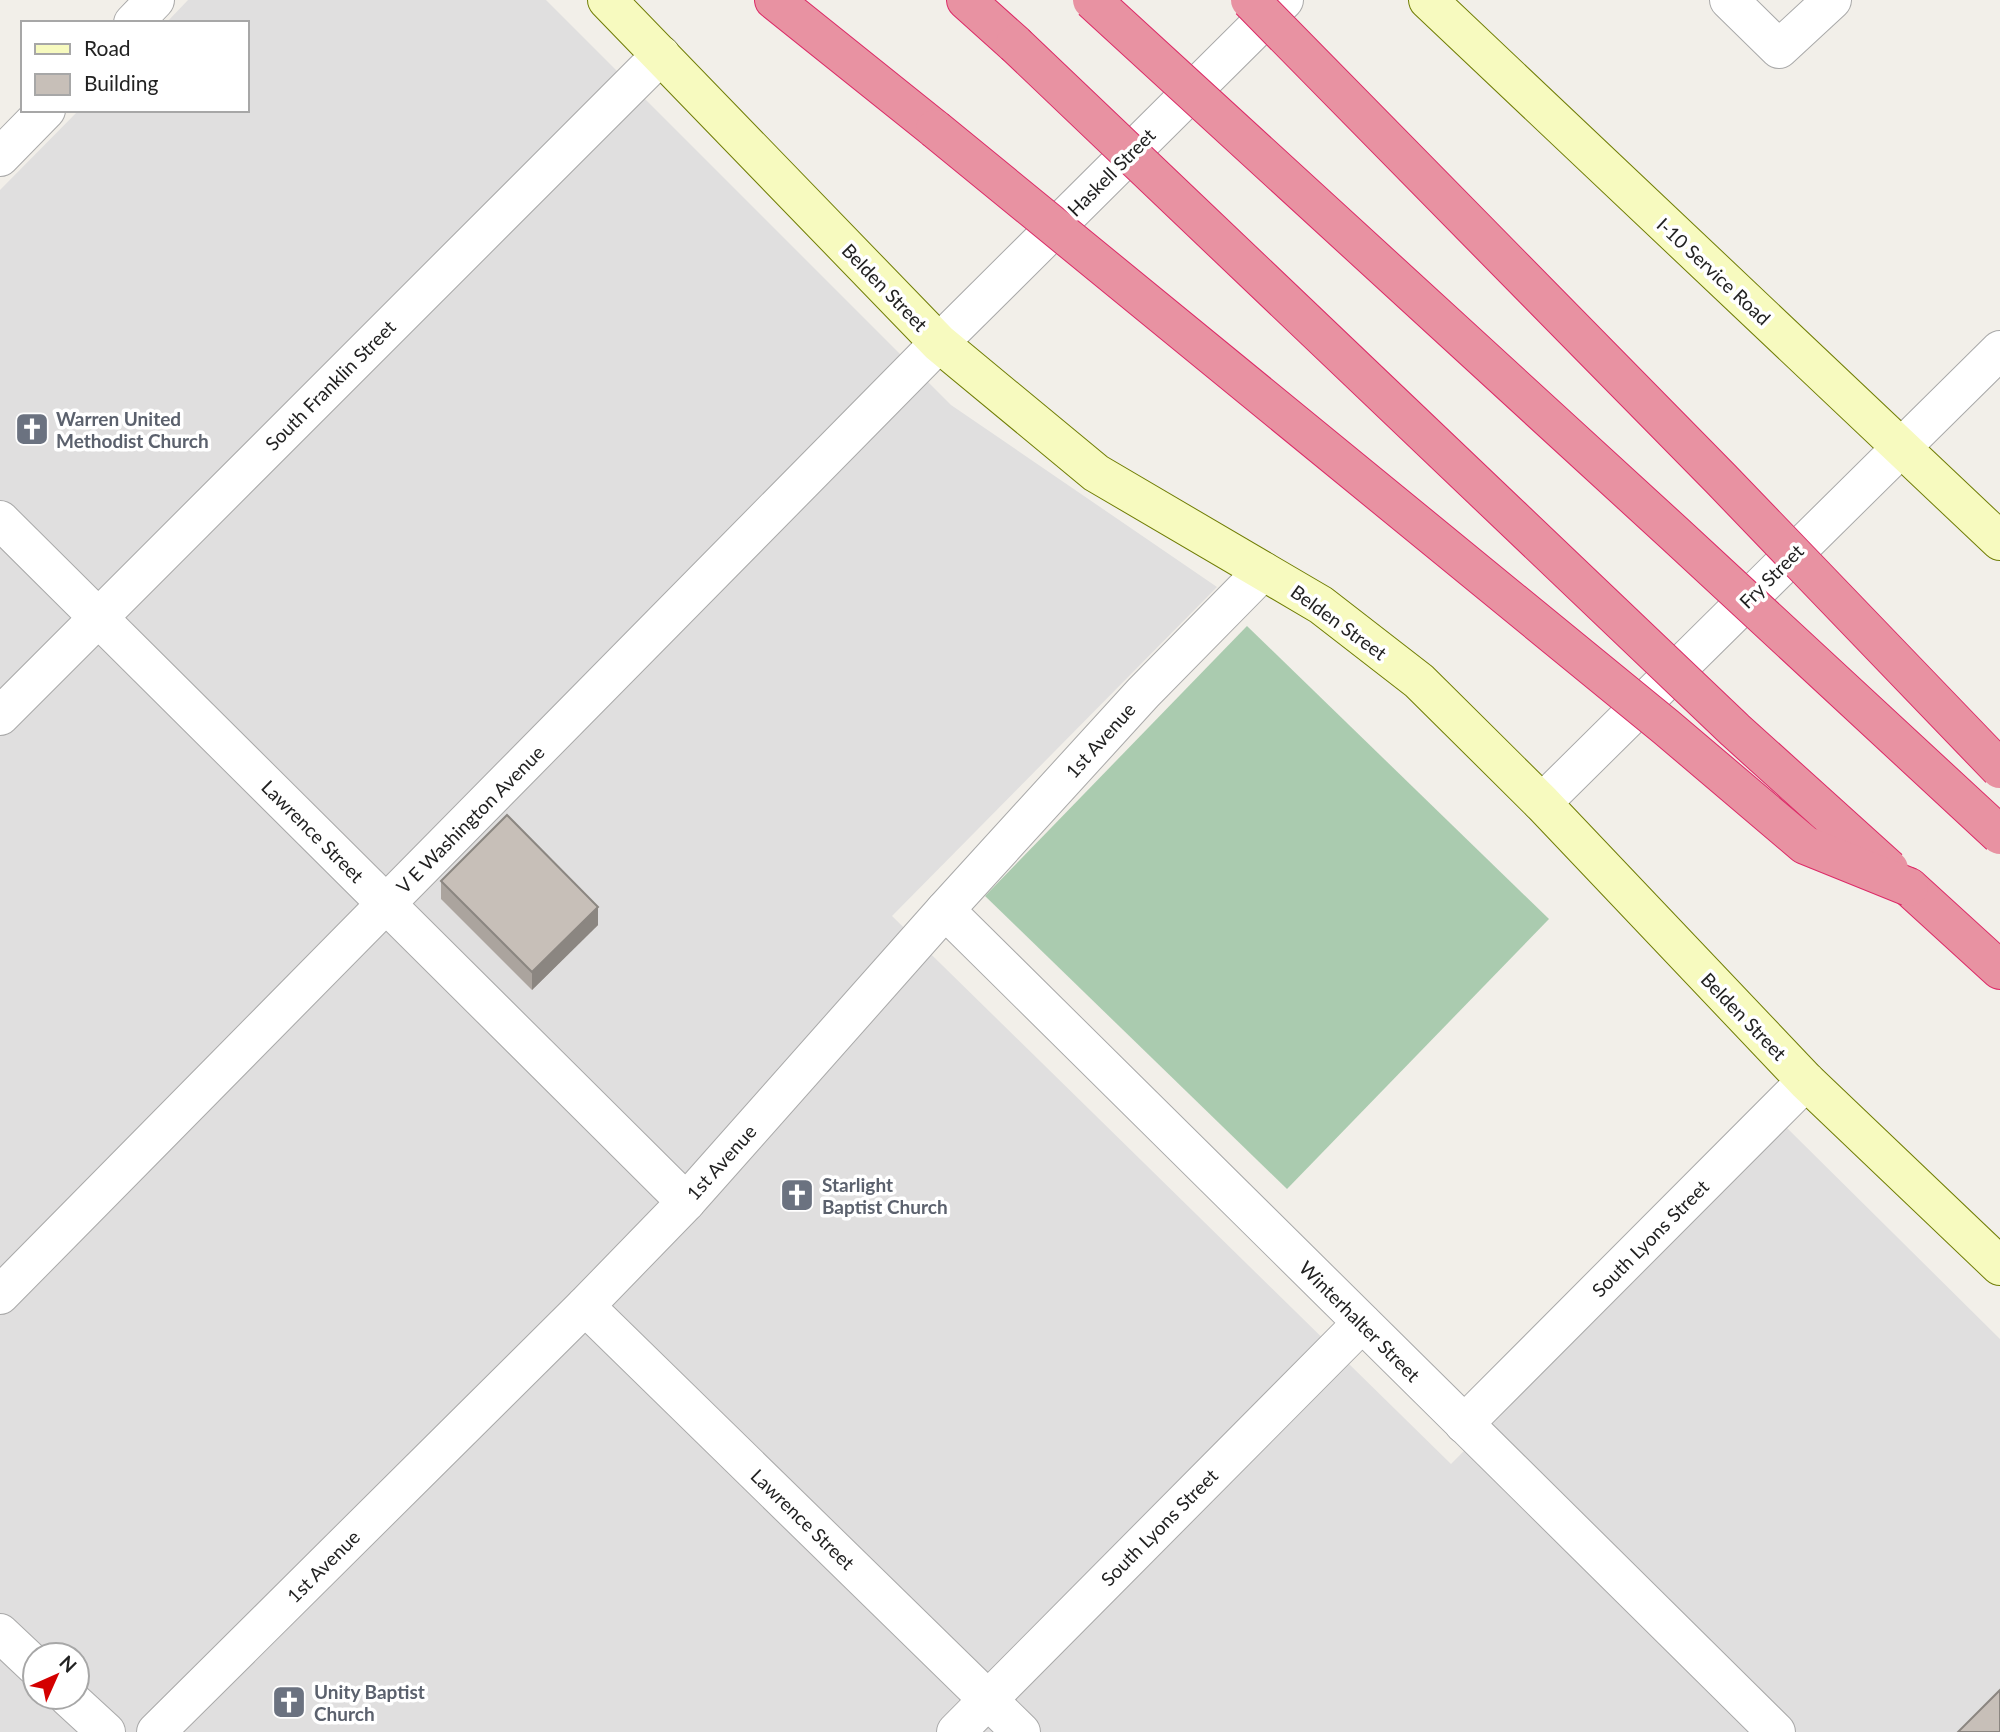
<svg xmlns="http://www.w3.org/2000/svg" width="2000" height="1732" viewBox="0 0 2000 1732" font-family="Lato,sans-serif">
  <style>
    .residential { fill: #e0dfdf; fill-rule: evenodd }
    .cemetery { fill: #aacbaf }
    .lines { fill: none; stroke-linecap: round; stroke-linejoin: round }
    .street-casing { stroke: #a9a9a9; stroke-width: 40 }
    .secondary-casing { stroke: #707d05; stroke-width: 40 }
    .highway-casing { stroke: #dc2a67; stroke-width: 40 }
    .street { stroke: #fff; stroke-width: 38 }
    .secondary { stroke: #f7fabf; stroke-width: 38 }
    .highway { stroke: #e892a2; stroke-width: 38 }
    .highway-bridge-casing { stroke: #dc2a67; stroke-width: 40; stroke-linecap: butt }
    .highway-bridge { stroke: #e892a2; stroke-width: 38 }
    .wall { fill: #aba49e }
    .shaded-wall { fill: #8b8681 }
    .building { fill: #c7bfb8; stroke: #8b8681; stroke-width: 2 }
    .labels { text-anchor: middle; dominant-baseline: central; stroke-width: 7; stroke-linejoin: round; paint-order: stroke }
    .street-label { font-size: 19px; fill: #222; stroke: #fff }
    .worship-label { font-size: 19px; font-weight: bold; fill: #5b616d; stroke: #fff; text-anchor: start }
  </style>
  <rect width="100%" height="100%" fill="#f2efe9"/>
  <!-- residential -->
  <path class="residential" d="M188 0H546L951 405 1217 587 892 916 1451 1464 1786 1127 2000 1339V1732H0V190L79 110H247V23H166ZM35 1655H77V1697H35Z"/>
  <!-- cemetery -->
  <polygon class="cemetery" points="1247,626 1549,919 1287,1189 985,896"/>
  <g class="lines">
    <!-- street casing -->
    <g class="street-casing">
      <g id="street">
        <polyline points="1729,0 1779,49 1832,0"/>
        <polyline points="133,23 155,0"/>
        <polyline points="0,157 46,110"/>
        <polyline points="0,520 686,1202"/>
        <polyline points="0,716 661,55"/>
        <polyline points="1542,803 2000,350"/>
        <polyline points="945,910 1776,1732"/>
        <polyline points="0,1295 939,343 1284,0"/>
        <polyline points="585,1306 1021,1732"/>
        <polyline points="1464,1424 1806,1081"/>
        <polyline points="0,1633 35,1666"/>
        <polyline points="68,1697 106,1732"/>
        <polyline points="156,1732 585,1306 686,1202 945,910 1143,693 1263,571"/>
        <polyline points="956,1732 1362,1323"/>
      </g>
    </g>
    <!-- secondary casing -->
    <g class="secondary-casing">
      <g id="secondary">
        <polyline points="607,0 939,343 1096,473 1321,605 1419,681 1542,803 1806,1081 2000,1266"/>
        <polyline points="1428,0 2000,541"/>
      </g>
    </g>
    <!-- highway casing -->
    <g class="highway-casing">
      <g id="highway">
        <polyline points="774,0 935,129"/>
        <polyline points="966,0 1015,44"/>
        <polyline points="1909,887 2000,970"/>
      </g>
    </g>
    <!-- street -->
    <use href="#street" class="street"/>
    <!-- secondary -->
    <use href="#secondary" class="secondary"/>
    <!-- highway -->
    <use href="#highway" class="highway"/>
    <!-- highway-bridge casing -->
    <g class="highway-bridge-casing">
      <g id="highway-bridge">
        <polyline points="1092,0 1676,535 2000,835"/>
        <polyline points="1250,0 1721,479 2000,769"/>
        <polyline points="1015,44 1735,730 1889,869"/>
        <polyline points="935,129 1666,727 1805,845 1909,887"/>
      </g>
    </g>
    <!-- highway-bridge -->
    <use href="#highway-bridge" class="highway-bridge"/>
  </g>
  <!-- wall -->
  <polygon class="wall" points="441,881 598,925 532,990 441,899"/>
  <!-- shaded-wall -->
  <polygon class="shaded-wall" points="598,907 598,925 532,990 532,972"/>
  <!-- building -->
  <g class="building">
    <polygon points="507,815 598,907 532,972 441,881"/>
    <polygon points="2000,1690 2000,1732 1958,1732"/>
  </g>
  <!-- icons -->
  <defs>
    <g id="church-square" transform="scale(1.75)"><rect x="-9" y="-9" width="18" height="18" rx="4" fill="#6b7280" stroke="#fff"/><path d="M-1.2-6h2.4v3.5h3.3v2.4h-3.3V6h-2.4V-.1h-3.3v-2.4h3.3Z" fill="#fff"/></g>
  </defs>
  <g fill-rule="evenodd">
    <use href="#church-square" x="32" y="429"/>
    <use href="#church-square" x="797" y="1195"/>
    <use href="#church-square" x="289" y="1702"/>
  </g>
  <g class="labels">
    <!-- street labels -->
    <g class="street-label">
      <text transform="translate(1111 172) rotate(-45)">Haskell Street</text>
      <text transform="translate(1714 271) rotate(43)">I-10 Service Road</text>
      <text transform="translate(885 287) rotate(46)">Belden Street</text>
      <text transform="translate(330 385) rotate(-45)">South Franklin Street</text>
      <text transform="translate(1771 576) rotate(-45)">Fry Street</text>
      <text transform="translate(1339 622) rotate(36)">Belden Street</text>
      <text transform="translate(1100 740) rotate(-48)">1st Avenue</text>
      <text transform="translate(470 819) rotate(-45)">V E Washington Avenue</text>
      <text transform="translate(313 831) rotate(45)">Lawrence Street</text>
      <text transform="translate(1744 1016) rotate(46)">Belden Street</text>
      <text transform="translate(721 1162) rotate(-48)">1st Avenue</text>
      <text transform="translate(1650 1238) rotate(-45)">South Lyons Street</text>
      <text transform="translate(1360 1321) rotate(45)">Winterhalter Street</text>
      <text transform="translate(803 1519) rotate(44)">Lawrence Street</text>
      <text transform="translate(1159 1527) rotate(-45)">South Lyons Street</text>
      <text transform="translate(323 1566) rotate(-45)">1st Avenue</text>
    </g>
    <!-- worship labels -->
    <g class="worship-label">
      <text x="56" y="418">Warren United<tspan x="56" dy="22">Methodist Church</tspan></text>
      <text x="822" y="1184">Starlight<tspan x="822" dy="22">Baptist Church</tspan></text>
      <text x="314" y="1691">Unity Baptist<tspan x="314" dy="22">Church</tspan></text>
    </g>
  </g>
  <!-- legend -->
  <rect x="21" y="21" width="228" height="91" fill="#ffffff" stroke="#a7a7a7" stroke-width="2"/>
  <rect x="35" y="44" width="35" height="10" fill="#f7fabf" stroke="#a7a7a7" stroke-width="2"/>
  <text x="84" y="56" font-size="21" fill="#222222">Road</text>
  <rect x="35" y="74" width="35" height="21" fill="#c7bfb8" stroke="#a7a7a7" stroke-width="2"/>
  <text x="84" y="91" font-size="21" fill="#222222">Building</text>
  <!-- north arrow -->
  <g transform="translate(56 1676) rotate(45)"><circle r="33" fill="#ffffff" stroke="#a7a7a7" stroke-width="2"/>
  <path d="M0-5L12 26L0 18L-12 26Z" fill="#d40000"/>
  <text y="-10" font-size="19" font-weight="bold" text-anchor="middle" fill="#222222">N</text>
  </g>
</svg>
